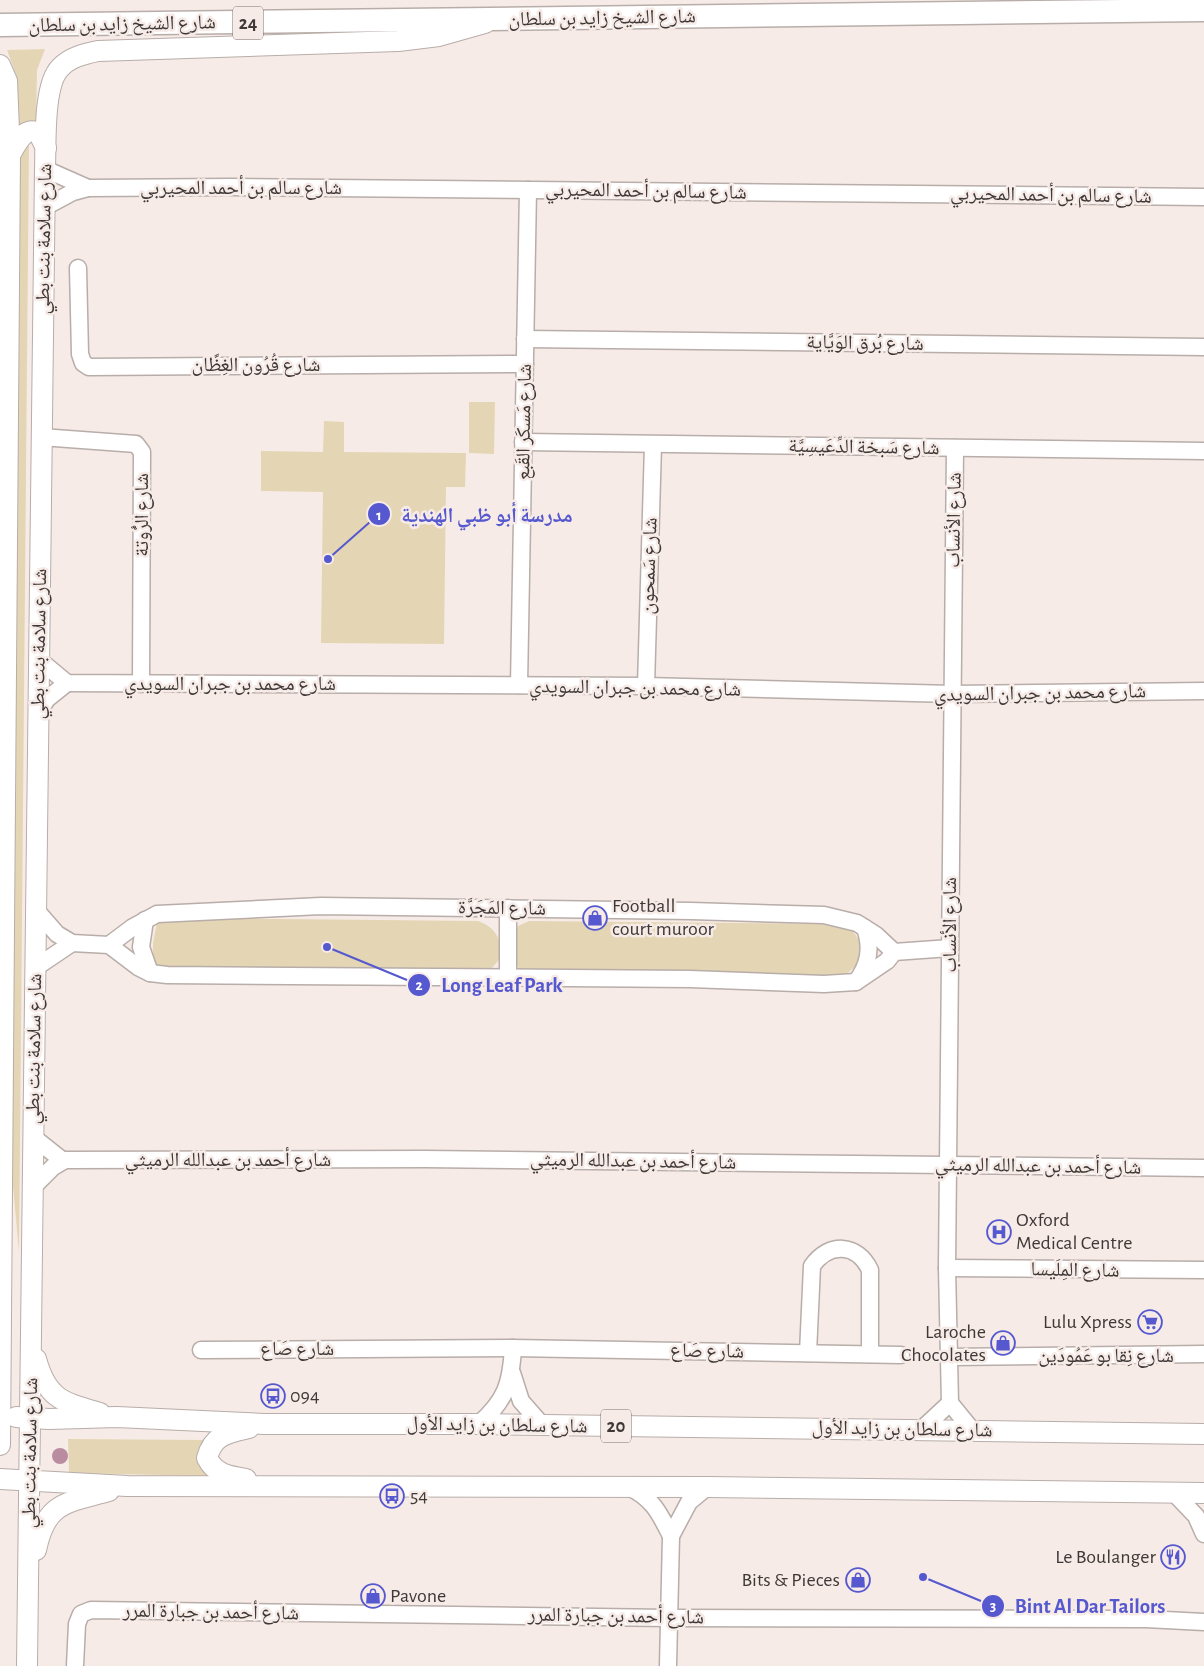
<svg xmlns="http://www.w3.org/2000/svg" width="1204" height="1666" viewBox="0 0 1204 1666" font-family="'Alegreya Sans','Noto Naskh Arabic',sans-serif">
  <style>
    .green { fill: #e4d6b4 }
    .water { fill: #b98ca0 }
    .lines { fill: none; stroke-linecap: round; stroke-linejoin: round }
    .minor-casing { stroke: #b8ada9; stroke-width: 19 }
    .major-casing { stroke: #b8ada9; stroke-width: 22 }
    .highway-casing { stroke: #b8ada9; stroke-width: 25 }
    .minor { stroke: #fff; stroke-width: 16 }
    .major { stroke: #fff; stroke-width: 20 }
    .highway { stroke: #fff; stroke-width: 22 }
    .labels { text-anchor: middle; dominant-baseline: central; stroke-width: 5; stroke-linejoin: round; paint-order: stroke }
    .shield { fill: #f7ebe7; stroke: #766e6c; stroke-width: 1 }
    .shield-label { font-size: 19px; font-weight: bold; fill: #3e3937 }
    .street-label { font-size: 20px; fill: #3e3937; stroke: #f7ebe7 }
    .poi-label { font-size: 20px; fill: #3e3937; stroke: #f7ebe7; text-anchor: start }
    .leader { fill: none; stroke: #5558cf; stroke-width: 2 }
    .callout-dot { fill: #5558cf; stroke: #f7ebe7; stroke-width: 2 }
    .mark-label { font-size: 15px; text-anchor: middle; font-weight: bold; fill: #fff }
    .callout-label { font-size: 21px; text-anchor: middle; font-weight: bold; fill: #5558cf; stroke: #f7ebe7; stroke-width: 5; stroke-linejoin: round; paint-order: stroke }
  </style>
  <rect width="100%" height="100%" fill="#f7ebe7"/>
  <!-- green -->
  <g class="green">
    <polygon points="45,49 37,70 36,127 18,127 17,77 7,50"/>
    <polygon points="29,142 19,1252 11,1164 19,151"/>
    <polygon points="469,402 495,402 494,454 469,453"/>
    <polygon points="324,421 344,422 344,452 466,453 465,487 446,487 444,644 321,643 323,492 261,491 261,451 323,452"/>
    <path d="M168 918 478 921C494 927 497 934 503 949L498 961 490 970 160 969C148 956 154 939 157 923Z"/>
    <path d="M529 921 839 924C854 929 858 936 863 951L859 963 842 978 521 971C508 959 514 941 518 926Z"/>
    <path d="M68 1439 204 1440C199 1456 197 1463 208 1476L69 1473Z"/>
  </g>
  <!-- water -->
  <circle class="water" cx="60" cy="1456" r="8"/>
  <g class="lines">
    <!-- minor casing -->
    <g class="minor-casing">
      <g id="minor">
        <polyline points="45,169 88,188"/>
        <polyline points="45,207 73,192 88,188 232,187 1204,197"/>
        <polyline points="78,268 80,354 83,363 89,367 525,364"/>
        <polyline points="525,339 1204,347"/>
        <polyline points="41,437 136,444 142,452 141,684"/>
        <polyline points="523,442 1204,451"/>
        <polyline points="955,448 947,1268 950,1403 972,1430"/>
        <polyline points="38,659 67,683 646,686 952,694 1204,691"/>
        <polyline points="519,685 528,190"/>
        <polyline points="646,686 653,445"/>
        <polyline points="38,713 47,699 67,683"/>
        <polyline points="508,908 508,978"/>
        <polyline points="36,910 57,934 72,943 109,945 138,967 150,973 167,975 690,979 824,984 856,982 887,961 894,952 950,948"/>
        <polyline points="145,920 141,947 150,973"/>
        <polyline points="109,945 133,927 157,914 321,906 691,911 824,915 857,923 876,935 894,952"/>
        <polyline points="35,968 72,943"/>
        <path d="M856 982C869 965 872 948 865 928"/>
        <polyline points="33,1137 62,1160"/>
        <polyline points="32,1188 53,1167 65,1160 425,1159 1204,1168"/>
        <polyline points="947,1268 1204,1270"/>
        <polyline points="201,1350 513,1348 901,1355"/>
        <path d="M808 1353 812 1266C829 1242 857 1243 870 1270V1354"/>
        <polyline points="948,1357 1204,1354"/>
        <polyline points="512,1373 521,1401 542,1425"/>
        <path d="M479 1424C506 1400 511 1383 513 1348"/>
        <polyline points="922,1429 950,1403"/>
        <path d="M628 1487C652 1497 660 1514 671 1536"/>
        <polyline points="1173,1492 1196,1516 1204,1534"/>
        <polyline points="75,1666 77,1624 81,1614 91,1610 669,1618 1146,1619 1204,1622"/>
        <polyline points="668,1666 671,1536 689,1502 707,1487"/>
      </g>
    </g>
    <!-- major casing -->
    <g class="major-casing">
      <g id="major">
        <polyline points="0,65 7,81 10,155 0,1445"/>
        <path d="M10 155C16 145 25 124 39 134L46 148"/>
        <path d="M36 1359C47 1399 62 1402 100 1413"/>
        <polyline points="16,1417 49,1419 117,1417 265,1424 479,1424 1204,1434"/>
        <polyline points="0,1479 127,1486 707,1487 1204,1493"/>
        <path d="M246 1479C228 1476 215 1474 207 1458 213 1435 227 1433 249 1428"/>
        <path d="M36 1550C46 1501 67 1503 109 1491"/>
        <path d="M27 1666 45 169C46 145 43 85 60 68 70 57 84 54 98 51L398 41 439 36 485 23"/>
      </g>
    </g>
    <!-- highway casing -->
    <g class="highway-casing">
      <polyline id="highway" points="0,25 1204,10"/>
    </g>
    <!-- minor -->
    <use href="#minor" class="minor"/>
    <!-- major -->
    <use href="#major" class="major"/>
    <!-- highway -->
    <use href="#highway" class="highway"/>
  </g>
  <!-- icons -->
  <defs>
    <g id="shop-ring" transform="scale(1.25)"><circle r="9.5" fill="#f7ebe7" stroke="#5558cf" stroke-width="1.5"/><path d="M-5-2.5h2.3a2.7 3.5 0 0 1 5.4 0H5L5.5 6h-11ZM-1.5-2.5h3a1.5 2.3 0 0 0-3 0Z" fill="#5558cf"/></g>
    <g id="hospital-ring" transform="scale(1.25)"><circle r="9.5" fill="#f7ebe7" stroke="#5558cf" stroke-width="1.5"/><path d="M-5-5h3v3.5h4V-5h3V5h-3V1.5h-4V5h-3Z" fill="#5558cf"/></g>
    <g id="supermarket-ring" transform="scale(1.25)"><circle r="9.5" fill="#f7ebe7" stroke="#5558cf" stroke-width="1.5"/><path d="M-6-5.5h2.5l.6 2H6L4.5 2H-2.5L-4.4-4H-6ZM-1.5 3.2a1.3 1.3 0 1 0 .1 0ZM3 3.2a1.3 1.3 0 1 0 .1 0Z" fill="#5558cf"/></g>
    <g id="bus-ring" transform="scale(1.25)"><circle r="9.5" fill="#f7ebe7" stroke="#5558cf" stroke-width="1.5"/><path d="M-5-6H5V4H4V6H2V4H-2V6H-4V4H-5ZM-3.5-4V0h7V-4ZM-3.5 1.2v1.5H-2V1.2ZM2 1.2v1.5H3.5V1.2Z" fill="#5558cf"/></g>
    <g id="restaurant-ring" transform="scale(1.25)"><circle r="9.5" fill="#f7ebe7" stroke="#5558cf" stroke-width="1.5"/><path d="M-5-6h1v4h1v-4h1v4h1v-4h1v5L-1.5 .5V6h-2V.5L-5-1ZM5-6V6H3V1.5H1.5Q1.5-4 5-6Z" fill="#5558cf"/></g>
  </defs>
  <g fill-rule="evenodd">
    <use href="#shop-ring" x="595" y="918"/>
    <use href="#hospital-ring" x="999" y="1232"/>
    <use href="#supermarket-ring" x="1150" y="1322"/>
    <use href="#shop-ring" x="1003" y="1343"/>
    <use href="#bus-ring" x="273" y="1396"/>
    <use href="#bus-ring" x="392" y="1496"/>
    <use href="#restaurant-ring" x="1173" y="1557"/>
    <use href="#shop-ring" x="858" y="1580"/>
    <use href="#shop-ring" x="373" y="1596"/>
  </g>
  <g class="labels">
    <!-- shield labels -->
    <g class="shield">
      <rect x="233" y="6.5" width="30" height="33" rx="4"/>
      <rect x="601" y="1409.5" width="30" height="33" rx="4"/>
    </g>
    <g class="shield-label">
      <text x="248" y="23">24</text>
      <text x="616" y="1426">20</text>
    </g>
    <!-- street labels -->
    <g class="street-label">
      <text transform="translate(602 18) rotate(-1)">شارع الشيخ زايد بن سلطان</text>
      <text transform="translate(122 24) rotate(-1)">شارع الشيخ زايد بن سلطان</text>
      <text x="241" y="188">شارع سالم بن أحمد المحيربي</text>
      <text transform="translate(646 191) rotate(1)">شارع سالم بن أحمد المحيربي</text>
      <text transform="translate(1051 195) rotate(1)">شارع سالم بن أحمد المحيربي</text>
      <text transform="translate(44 239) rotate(-89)">شارع سلامة بنت بطي</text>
      <text transform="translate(865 343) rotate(1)">شارع بُرق الوَيَّاية</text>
      <text x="256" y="365">شارع قُرُون الغِظَّان</text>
      <text transform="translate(524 422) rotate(-89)">شارع مَسكَر القَبع</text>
      <text transform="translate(864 447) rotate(1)">شارع سَبخة الدِّعَيسِيَّة</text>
      <text transform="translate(142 515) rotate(-90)">شارع الرُّوتة</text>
      <text transform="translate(954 520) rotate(-89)">شارع الأنساب</text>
      <text transform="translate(649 566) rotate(-88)">شارع سَمحون</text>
      <text transform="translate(39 644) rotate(-89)">شارع سلامة بنت بطي</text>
      <text x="230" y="684">شارع محمد بن جبران السويدي</text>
      <text transform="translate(635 688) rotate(1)">شارع محمد بن جبران السويدي</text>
      <text transform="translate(1040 693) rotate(-1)">شارع محمد بن جبران السويدي</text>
      <text transform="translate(502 908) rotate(1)">شارع المَجَرَّة</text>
      <text transform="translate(950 925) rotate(-90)">شارع الأنساب</text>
      <text transform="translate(34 1049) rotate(-89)">شارع سلامة بنت بطي</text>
      <text x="228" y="1160">شارع أحمد بن عبدالله الرميثي</text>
      <text transform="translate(633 1161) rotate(1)">شارع أحمد بن عبدالله الرميثي</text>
      <text transform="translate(1038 1166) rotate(1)">شارع أحمد بن عبدالله الرميثي</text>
      <text transform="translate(1075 1270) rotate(1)">شارع المِلَيسا</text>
      <text x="297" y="1349">شارع صَاع</text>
      <text transform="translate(707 1351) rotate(1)">شارع صَاع</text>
      <text x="1106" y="1356">شارع نِقا بو عَمُودَين</text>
      <text transform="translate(497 1425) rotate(1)">شارع سلطان بن زايد الأول</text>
      <text transform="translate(902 1429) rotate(1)">شارع سلطان بن زايد الأول</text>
      <text transform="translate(30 1453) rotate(-89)">شارع سلامة بنت بطي</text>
      <text transform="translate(211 1612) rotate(1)">شارع أحمد بن جبارة المرر</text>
      <text transform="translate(616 1616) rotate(1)">شارع أحمد بن جبارة المرر</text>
    </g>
    <!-- poi labels -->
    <g class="poi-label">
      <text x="612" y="906">Football<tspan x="612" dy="23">court muroor</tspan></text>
      <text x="1016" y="1220">Oxford<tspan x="1016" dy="23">Medical Centre</tspan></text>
      <text x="1132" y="1322" text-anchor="end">Lulu Xpress</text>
      <text x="986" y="1332" text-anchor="end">Laroche<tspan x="986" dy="23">Chocolates</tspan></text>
      <text x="290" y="1396">094</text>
      <text x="410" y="1496">54</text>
      <text x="1156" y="1557" text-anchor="end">Le Boulanger</text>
      <text x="840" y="1580" text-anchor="end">Bits &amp; Pieces</text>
      <text x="390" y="1596">Pavone</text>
    </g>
  </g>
  <!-- callouts -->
  <path class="leader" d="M328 559L379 514M327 947L419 985M923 1577L993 1606"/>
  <g class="callout-dot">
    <circle cx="328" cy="559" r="5"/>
    <circle cx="327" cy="947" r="5"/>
    <circle cx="923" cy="1577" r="5"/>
    <circle cx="379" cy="514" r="12"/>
    <circle cx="419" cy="985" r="12"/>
    <circle cx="993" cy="1606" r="12"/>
  </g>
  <g class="mark-label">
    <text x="379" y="520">1</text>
    <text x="419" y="990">2</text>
    <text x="993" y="1611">3</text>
  </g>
  <g class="callout-label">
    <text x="487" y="522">مدرسة أبو ظبي الهندية</text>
    <text x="502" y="992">Long Leaf Park</text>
    <text x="1090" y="1613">Bint Al Dar Tailors</text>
  </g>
</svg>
